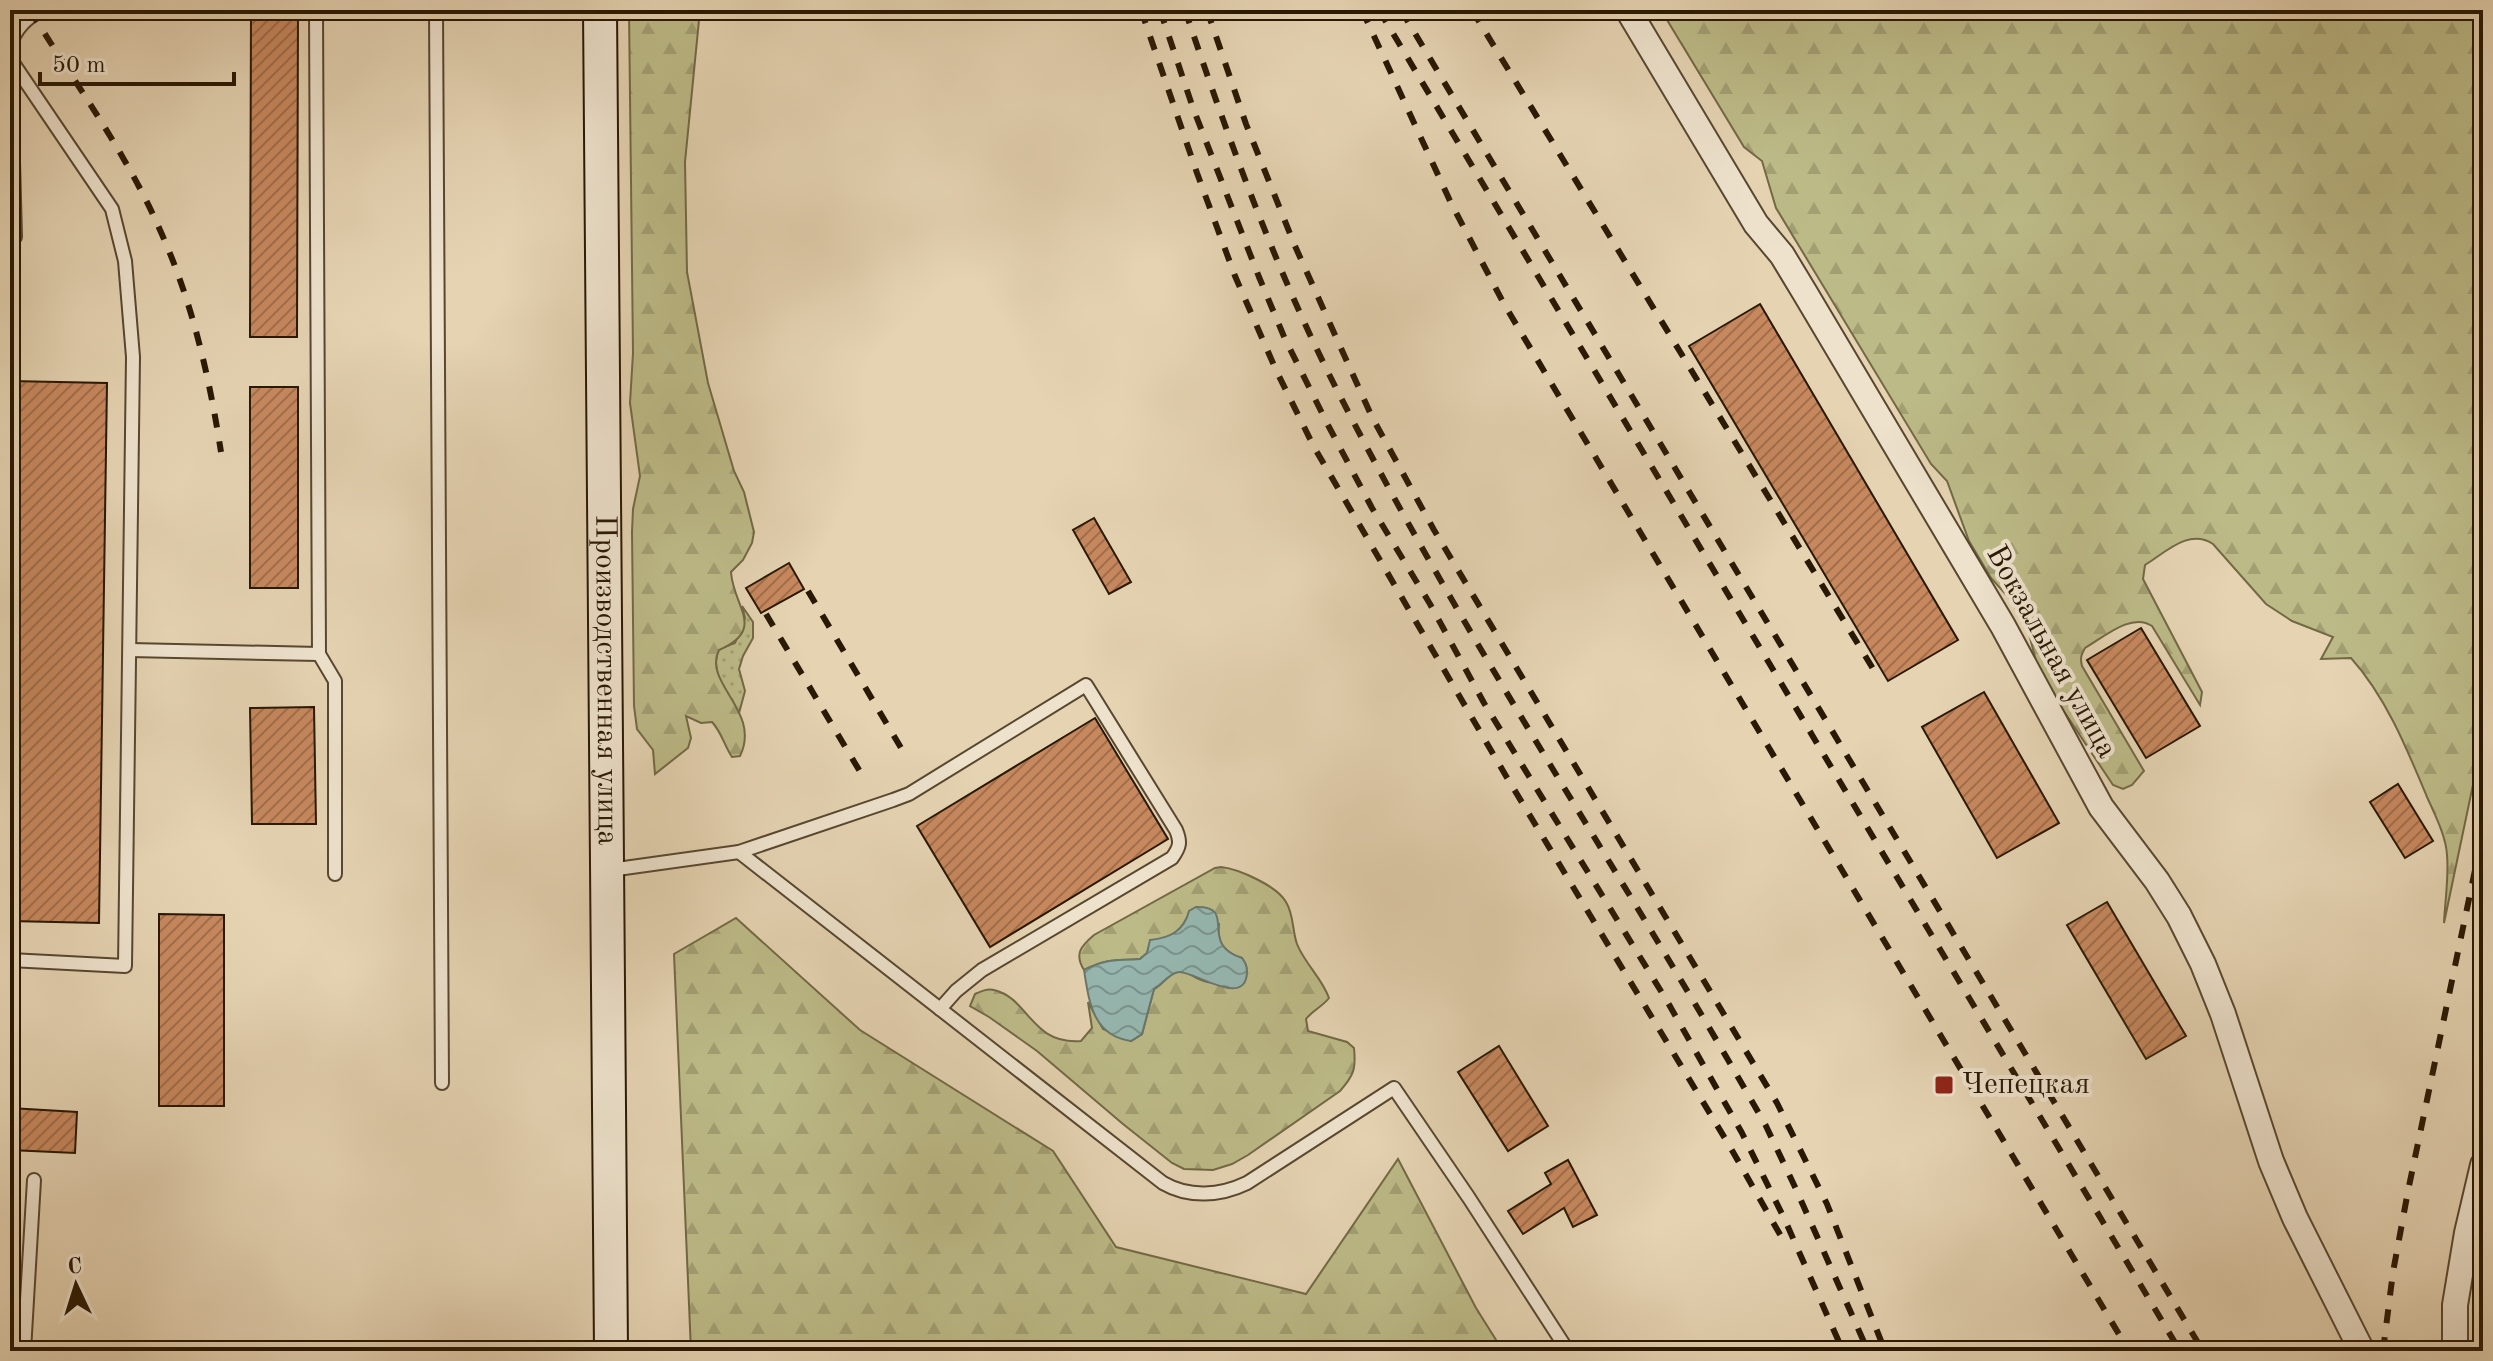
<svg xmlns="http://www.w3.org/2000/svg" width="2493" height="1361" viewBox="0 0 2493 1361" font-family="'Old Standard TT',serif">
  <style>
    .grass { fill: url(#grass-dots); stroke: #726945; stroke-width: 2 }
    .forest { fill: url(#forest-firs); stroke: #726945; stroke-width: 2 }
    .water { fill: url(#water-waves); stroke: #6a776b; stroke-width: 2 }
    .building { fill: url(#building-hatch); stroke: #291803; stroke-width: 2 }
    .lines { fill: none; stroke-linecap: round; stroke-linejoin: round }
    .lane-casing { stroke: #58472f; stroke-width: 16 }
    .street-casing { stroke: #58472f; stroke-width: 28 }
    .secondary-casing { stroke: #291803; stroke-width: 36 }
    .lane { stroke: #eee2cd; stroke-width: 12 }
    .street { stroke: #eee2cd; stroke-width: 24 }
    .secondary { stroke: #eee2cd; stroke-width: 32 }
    .rail { stroke: #291803; stroke-width: 6; stroke-dasharray: 14 14; stroke-linecap: butt }
    .poi-dot { fill: #8f2418; stroke: #eee2cd; stroke-width: 3 }
    .labels { text-anchor: middle; dominant-baseline: central; stroke-width: 8; stroke-linejoin: round; paint-order: stroke }
    .street-label { font-size: 30px; fill: #291803; stroke: #eee2cd }
    .poi-label { font-size: 30px; fill: #291803; stroke: #eee2cd; text-anchor: start }
  </style>
  <defs>
    <pattern id="grass-dots" width="8" height="8" patternUnits="userSpaceOnUse" patternTransform="scale(2)"><rect width="8" height="8" fill="#bcba87"/><path d="M2 2h.1M6 6h.1" fill="none" stroke="#a29f73" stroke-width="1.8" stroke-linecap="round"/></pattern>
    <pattern id="forest-firs" width="22" height="20" patternUnits="userSpaceOnUse" patternTransform="scale(2)"><rect width="22" height="20" fill="#bcba87"/><path d="M5 1l3.5 6h-7zM16 11l3.5 6h-7z" fill="#a29f73"/></pattern>
    <pattern id="water-waves" width="16" height="10" patternUnits="userSpaceOnUse" patternTransform="scale(2)"><rect width="16" height="10" fill="#96b7b0"/><path d="M0 5q4-4 8 0t8 0" fill="none" stroke="#7a948d"/></pattern>
    <pattern id="building-hatch" width="6" height="6" patternUnits="userSpaceOnUse" patternTransform="scale(2)"><rect width="6" height="6" fill="#c7885e"/><path d="M-1 1l2-2M0 6l6-6M5 7l2-2" fill="none" stroke="#a26e4b"/></pattern>
  </defs>
  <rect width="100%" height="100%" fill="#e5d3b2"/>
  <filter id="stains"><feTurbulence type="fractalNoise" baseFrequency=".0025" numOctaves="4"/><feColorMatrix values="0 0 0 0 .2 0 0 0 0 .09 0 0 0 0 .02 0 0 0 .5 -.17"/></filter>
  <radialGradient id="worn" r=".72"><stop offset=".6" stop-color="#630" stop-opacity="0"/><stop offset="1" stop-color="#630" stop-opacity=".3"/></radialGradient>
  <!-- grass -->
  <path class="grass" d="M742 606 753 622V638L743 656 739 669 745 691 739 713C729 694 708 671 719 649L735 643 745 618Z"/>
  <!-- forest -->
  <g class="forest">
    <path d="M629 10H700L685 162 687 272 708 383 734 471 744 492 754 532 752 543 743 560 731 572C733 607 767 629 719 650 702 683 762 711 740 756L732 757C724 745 722 733 712 722L701 723 686 716 691 738 688 748 655 774 653 750 637 729 634 706 632 532 633 509 640 476 630 403 633 353Z"/>
    <path d="M1661 10H2483V737L2444 923C2445 901 2449 877 2447 855 2446 836 2435 815 2427 797 2407 749 2386 697 2351 658L2321 659 2333 637 2292 621 2266 604 2213 544C2189 528 2166 552 2145 565L2143 579 2202 692 2200 705 2152 626C2132 612 2104 637 2085 648 2081 655 2080 658 2082 666L2144 771 2132 785 2123 789 2113 785 2053 695 2037 665 2027 626 2010 599 1991 578 1969 541 1947 481 1931 464 1776 208 1762 161 1744 147Z"/>
    <path d="M1221 867C1239 869 1277 886 1286 902 1294 915 1292 930 1297 944 1305 964 1322 978 1329 998 1322 1007 1313 1010 1306 1019L1308 1031 1347 1042 1354 1048C1356 1069 1354 1075 1340 1091L1248 1155 1232 1164 1213 1170 1184 1169 1172 1163 1123 1124 1037 1051 989 1017 970 1006 975 994C981 991 988 988 994 990 1029 998 1031 1045 1081 1041L1092 1028 1088 1002 1103 1029 1131 1041 1142 1034 1154 989C1162 985 1166 977 1174 973 1186 968 1193 978 1204 981 1215 985 1231 982 1243 983 1248 973 1248 967 1242 958 1225 953 1216 943 1219 924L1187 918C1179 933 1168 939 1151 941L1147 953 1140 959C1116 961 1107 958 1084 970 1074 954 1081 946 1094 935L1215 868Z"/>
    <polygon points="736,918 860,1030 1053,1151 1116,1247 1306,1294 1398,1159 1476,1308 1503,1351 691,1351 674,954"/>
  </g>
  <!-- water -->
  <path class="water" d="M1196 907C1239 906 1197 944 1242 958 1246 964 1246 964 1247 970 1248 1011 1192 970 1179 972 1169 973 1163 984 1154 989L1142 1034 1131 1041C1093 1036 1089 1002 1084 970 1107 958 1116 961 1140 959L1147 953 1150 940C1170 938 1184 931 1189 911Z"/>
  <!-- building -->
  <g class="building">
    <polygon points="251,10 298,10 297,337 250,337"/>
    <polygon points="1760,304 1958,640 1888,681 1689,346"/>
    <polygon points="10,381 107,383 99,923 10,921"/>
    <rect x="250" y="387" width="48" height="201"/>
    <polygon points="1094,518 1131,582 1109,594 1073,530"/>
    <polygon points="789,563 804,589 761,613 746,588"/>
    <polygon points="2141,628 2200,726 2146,758 2087,660"/>
    <polygon points="1984,692 2059,823 1997,858 1922,727"/>
    <polygon points="314,707 316,824 252,824 250,708"/>
    <polygon points="1095,718 1168,839 990,947 917,826"/>
    <polygon points="2398,784 2433,841 2405,858 2370,802"/>
    <polygon points="2107,902 2186,1036 2146,1059 2067,925"/>
    <polygon points="159,914 224,915 224,1106 159,1106"/>
    <polygon points="1499,1046 1548,1126 1508,1151 1458,1072"/>
    <polygon points="10,1108 77,1112 75,1153 10,1150"/>
    <polygon points="1568,1160 1597,1215 1573,1227 1564,1208 1523,1234 1508,1211 1551,1184 1545,1173"/>
  </g>
  <g class="lines">
    <!-- lane casing -->
    <g class="lane-casing">
      <g id="lane">
        <polyline points="316,10 319,654 335,681 335,874"/>
        <polyline points="436,10 442,1083"/>
        <path d="M10 46C15 29 26 19 40 10"/>
        <polyline points="10,48 15,237 10,237"/>
        <polyline points="130,650 319,654"/>
        <path d="M739 852 1163 1183C1189 1198 1220 1196 1247 1183L1394 1088 1469 1198 1568 1351"/>
        <path d="M610 870 739 852 893 800 909 794 1086 685 1176 830C1181 842 1180 847 1172 858L982 970 956 991 940 1009"/>
        <polyline points="10,960 125,966 133,357 125,261 112,209 11,60"/>
        <polyline points="24,1351 34,1180"/>
      </g>
    </g>
    <!-- street casing -->
    <g class="street-casing">
      <g id="street">
        <polyline points="1628,10 1756,224 1782,255 1805,293 2003,626 2101,807 2157,881 2179,916 2203,964 2223,1014 2271,1161 2295,1218 2362,1351"/>
        <polyline points="2455,1351 2455,1305 2467,1233 2483,1165"/>
      </g>
    </g>
    <!-- secondary casing -->
    <g class="secondary-casing">
      <g id="secondary">
        <path id="s1" d="M600 10 611 1351"/>
      </g>
    </g>
    <!-- lane -->
    <use href="#lane" class="lane"/>
    <!-- street -->
    <use href="#street" class="street"/>
    <!-- secondary -->
    <use href="#secondary" class="secondary"/>
    <!-- rail -->
    <g class="rail">
      <path d="M30 10C74 82 126 152 160 230 192 301 209 375 221 452"/>
      <polyline points="1141,10 1197,173 1235,276 1276,370 1314,447 1506,776 1729,1145 1782,1238"/>
      <polyline points="1160,10 1193,108 1259,277 1285,339 1329,427 1372,508 1430,604 1484,703 1667,1001 1742,1133 1784,1218 1843,1351"/>
      <path d="M1185 10C1229 140 1275 269 1338 392 1467 645 1627 880 1766 1126L1795 1187 1868 1351"/>
      <polyline points="1207,10 1246,124 1295,246 1372,417 1434,530 1777,1103 1827,1204 1885,1351"/>
      <polyline points="1362,10 1451,203 1504,304 2129,1351"/>
      <polyline points="1379,10 2180,1351"/>
      <polyline points="1401,10 2203,1351"/>
      <polyline points="1472,10 1875,672"/>
      <polyline points="808,591 907,758"/>
      <polyline points="766,614 865,780"/>
      <polyline points="2383,1351 2393,1272 2408,1191 2483,832"/>
    </g>
  </g>
  <!-- markers -->
  <rect class="poi-dot" x="1934" y="1075" width="20" height="20" rx="4"/>
  <g class="labels">
    <!-- street labels -->
    <g class="street-label">
      <text transform="translate(2051 652) rotate(61)">Вокзальная улица</text>
      <text stroke="none"><textPath href="#s1" startOffset="670">Производственная улица</textPath></text>
    </g>
    <!-- poi labels -->
    <g class="poi-label">
      <text x="1962" y="1085">Чепецкая</text>
    </g>
  </g>
  <!-- margin -->
  <rect width="2493" height="1361" fill="none" stroke="#e5d3b2" stroke-width="40"/>
  <rect x="12" y="12" width="2469" height="1337" fill="none" stroke="#291803" stroke-width="4"/>
  <rect x="20" y="20" width="2453" height="1321" fill="none" stroke="#291803" stroke-width="2"/>
  <!-- north arrow -->
  <g transform="translate(76 1285) rotate(356)" stroke="#eee2cd" stroke-width="6" paint-order="stroke">
  <path d="M0-6L14 30L0 20L-14 30Z" fill="#291803"/>
  <text y="-12" font-size="22" font-weight="bold" text-anchor="middle" fill="#291803">С</text>
  </g>
  <!-- scale -->
  <path d="M40 72v12h194v-12" fill="none" stroke="#291803" stroke-width="4"/>
  <text x="52" y="72" font-size="24" fill="#291803" stroke="#eee2cd" stroke-width="6" paint-order="stroke">50 m</text>
  <rect width="100%" height="100%" filter="url(#stains)"/>
  <rect width="100%" height="100%" fill="url(#worn)"/>
</svg>
